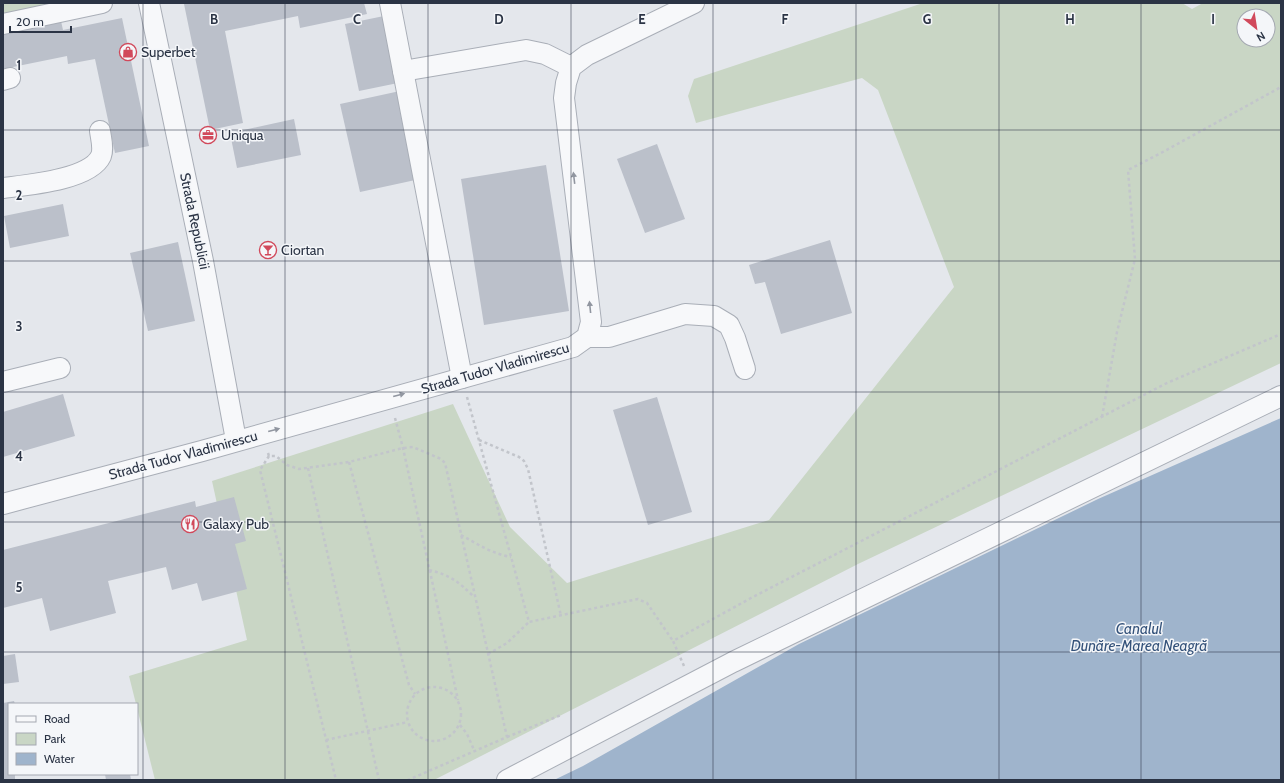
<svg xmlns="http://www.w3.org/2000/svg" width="1284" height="783" viewBox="0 0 1284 783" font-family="Cabin,sans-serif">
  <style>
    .green { fill: #c9d6c5; fill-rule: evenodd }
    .water { fill: #9fb4cc }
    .building { fill: #bbc0ca }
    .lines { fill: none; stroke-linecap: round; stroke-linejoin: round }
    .minor-casing { stroke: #a9aeb7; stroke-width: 22 }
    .path { stroke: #c2c5cb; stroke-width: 2.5; stroke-dasharray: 3 3; stroke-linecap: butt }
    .minor { stroke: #f7f8fa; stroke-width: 20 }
    .oneway { fill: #9196a0 }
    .grid { fill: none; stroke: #2b3445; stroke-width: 1; stroke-opacity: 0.55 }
    .labels { text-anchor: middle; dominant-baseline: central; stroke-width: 3; stroke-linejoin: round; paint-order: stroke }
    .poi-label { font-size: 14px; fill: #2b3445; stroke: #f4f6f9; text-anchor: start }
    .street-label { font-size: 14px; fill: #2b3445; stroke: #f4f6f9 }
    .water-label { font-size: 15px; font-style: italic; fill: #34527a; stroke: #f4f6f9 }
    .grid-label { font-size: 13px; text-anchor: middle; font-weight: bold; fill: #2b3445; stroke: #f4f6f9; stroke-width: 3; stroke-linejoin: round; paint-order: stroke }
  </style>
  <rect width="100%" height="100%" fill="#e4e7ec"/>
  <!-- green -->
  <g class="green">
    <polygon points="3,3 82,3 3,20"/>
    <path d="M923 3H1182L1192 9 1203 3H1281V363L858 564 434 780H155L129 676 247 640 212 481 453 404 510 527 567 583 769 520 954 287 878 90 862 78 696 123 688 96 694 79ZM1244 16H1268V40H1244Z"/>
  </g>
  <!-- water -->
  <polygon class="water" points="1281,418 1281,780 554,780 583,766 799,644 1098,499"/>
  <!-- building -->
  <g class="building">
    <polygon points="189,3 364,3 367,14 300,28 298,16 225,31 243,123 210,130 184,4"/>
    <polygon points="384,16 398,83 359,91 345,24"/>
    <polygon points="122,18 149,146 115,153 95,59 68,64 67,56 3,69 3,33 61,21 63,30"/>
    <polygon points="400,91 420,179 360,192 340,104"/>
    <polygon points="294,119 301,155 237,168 230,133"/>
    <polygon points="657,144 685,219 645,233 617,159"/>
    <polygon points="546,165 569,311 484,325 461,179"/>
    <polygon points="63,204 69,236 10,248 4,216"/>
    <polygon points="830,240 852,313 781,334 765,282 755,284 749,265"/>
    <polygon points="178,242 195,321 148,331 130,253"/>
    <polygon points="63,394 75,436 3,457 3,412"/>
    <polygon points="657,397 692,512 648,525 613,410"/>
    <polygon points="234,497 246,541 235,544 247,589 202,601 197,583 172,590 166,567 108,581 116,613 50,631 42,598 3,608 3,550 195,501 196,507"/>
    <polygon points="15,654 19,682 3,684 3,656"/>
    <polygon points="14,701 15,704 9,704 9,738 8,738 9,774 15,774 15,780 3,780 3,703"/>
    <polygon points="105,774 130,774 131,780 106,780"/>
  </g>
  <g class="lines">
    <!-- minor casing -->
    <g class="minor-casing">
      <g id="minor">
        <polyline points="149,3 203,261 236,440"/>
        <polyline points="390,3 462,378"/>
        <polyline points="3,24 102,3"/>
        <polyline points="403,71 526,50 545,54 571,67"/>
        <polyline points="3,80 10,78"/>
        <path d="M3 188C27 185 90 180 101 156 104 148 101 139 100 131"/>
        <polyline points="587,337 609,337 685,314 714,316 729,325 735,338 745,369"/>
        <polyline points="3,382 60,368"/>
        <polyline points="3,504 202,451 573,347 587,337 591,322 564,98 566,83 571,67 587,55 694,3"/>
        <polyline points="507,780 733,662 1281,396"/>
      </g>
    </g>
    <!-- path -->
    <g class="path">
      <polyline points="467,397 529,622 638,599 647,603 673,641"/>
      <polyline points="1102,417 1117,332 1135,259 1128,170 1161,153 1281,87"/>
      <polyline points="395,418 403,448 458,700"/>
      <polyline points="479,440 519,457 524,461 528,469 561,616"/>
      <polyline points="268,453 269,456 276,456 287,465 299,469 349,462 403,448 413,447 441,459 445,463 507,737 408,780"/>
      <polyline points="269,456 260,470 336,780"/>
      <polyline points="349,462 409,685 415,694"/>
      <polyline points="308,468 379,780"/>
      <path d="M461 535C477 544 493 554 511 557"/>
      <path d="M429 570C450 575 459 582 474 597"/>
      <polyline points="488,654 507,643 529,622"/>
      <polyline points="684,666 673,641 751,598 1167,383 1281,334"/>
      <circle cx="434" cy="714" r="27"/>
      <polyline points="460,725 467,734 474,750"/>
      <polyline points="507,737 561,715"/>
      <polyline points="326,740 408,722"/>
    </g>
    <!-- minor -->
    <use href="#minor" class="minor"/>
  </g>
  <!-- one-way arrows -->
  <defs><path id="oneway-solid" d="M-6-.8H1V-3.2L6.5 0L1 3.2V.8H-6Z"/></defs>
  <g class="oneway">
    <use href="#oneway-solid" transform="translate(574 178) rotate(-97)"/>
    <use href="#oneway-solid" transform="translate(590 307) rotate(-96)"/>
    <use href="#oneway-solid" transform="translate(399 395) rotate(-15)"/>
    <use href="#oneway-solid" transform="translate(274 430) rotate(-15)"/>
  </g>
  <!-- grid -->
  <path class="grid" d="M143 3V780M285 3V780M428 3V780M571 3V780M713 3V780M856 3V780M999 3V780M1141 3V780M3 130H1281M3 261H1281M3 392H1281M3 522H1281M3 652H1281"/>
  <!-- icons -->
  <defs>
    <g id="shop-ring" transform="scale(0.9)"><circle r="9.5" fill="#f4f6f9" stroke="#d1495b" stroke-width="1.5"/><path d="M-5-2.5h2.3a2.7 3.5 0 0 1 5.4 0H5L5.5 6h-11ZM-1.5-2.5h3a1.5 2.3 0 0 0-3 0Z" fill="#d1495b"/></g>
    <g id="office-ring" transform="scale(0.9)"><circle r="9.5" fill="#f4f6f9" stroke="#d1495b" stroke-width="1.5"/><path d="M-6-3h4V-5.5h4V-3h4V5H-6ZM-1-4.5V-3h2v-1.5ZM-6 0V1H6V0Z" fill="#d1495b"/></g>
    <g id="bar-ring" transform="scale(0.9)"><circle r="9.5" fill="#f4f6f9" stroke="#d1495b" stroke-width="1.5"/><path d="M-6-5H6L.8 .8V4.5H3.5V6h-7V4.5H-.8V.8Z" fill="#d1495b"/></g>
    <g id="restaurant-ring" transform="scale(0.9)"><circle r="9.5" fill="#f4f6f9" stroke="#d1495b" stroke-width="1.5"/><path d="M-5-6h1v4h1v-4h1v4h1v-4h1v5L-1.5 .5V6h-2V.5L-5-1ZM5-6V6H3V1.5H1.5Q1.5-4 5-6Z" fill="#d1495b"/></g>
  </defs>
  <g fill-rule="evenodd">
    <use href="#shop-ring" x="128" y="52"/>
    <use href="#office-ring" x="208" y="135"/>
    <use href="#bar-ring" x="268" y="250"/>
    <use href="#restaurant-ring" x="190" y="524"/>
  </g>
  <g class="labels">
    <!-- poi labels -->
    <g class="poi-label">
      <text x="141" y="52">Superbet</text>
      <text x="221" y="135">Uniqua</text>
      <text x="281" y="250">Ciortan</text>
      <text x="203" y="524">Galaxy Pub</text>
    </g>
    <!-- street labels -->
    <g class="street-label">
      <text transform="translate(195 221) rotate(78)">Strada Republicii</text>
      <text transform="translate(495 368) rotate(-16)">Strada Tudor Vladimirescu</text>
      <text transform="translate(183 455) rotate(-15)">Strada Tudor Vladimirescu</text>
    </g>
    <!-- water labels -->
    <g class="water-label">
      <text x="1139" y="629">Canalul<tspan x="1139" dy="17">Dunăre-Marea Neagră</tspan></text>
    </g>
  </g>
  <g class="grid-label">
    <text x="214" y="24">B</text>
    <text x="357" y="24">C</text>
    <text x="499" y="24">D</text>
    <text x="642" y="24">E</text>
    <text x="785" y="24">F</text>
    <text x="927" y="24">G</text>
    <text x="1070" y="24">H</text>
    <text x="1213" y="24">I</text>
    <text x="19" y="70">1</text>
    <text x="19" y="200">2</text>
    <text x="19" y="331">3</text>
    <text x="19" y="461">4</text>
    <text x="19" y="592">5</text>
  </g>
  <!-- border -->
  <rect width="1284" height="783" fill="none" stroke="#2b3445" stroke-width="8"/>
  <!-- legend -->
  <rect x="8" y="703" width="130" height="72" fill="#f4f6f9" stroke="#a4a8b1"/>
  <rect x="16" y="716" width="20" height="6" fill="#f7f8fa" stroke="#a4a8b1"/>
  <text x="44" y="723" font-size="12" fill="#2b3445">Road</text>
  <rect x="16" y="733" width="20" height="12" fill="#c9d6c5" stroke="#a4a8b1"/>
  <text x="44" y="743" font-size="12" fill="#2b3445">Park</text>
  <rect x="16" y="753" width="20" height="12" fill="#9fb4cc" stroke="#a4a8b1"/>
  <text x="44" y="763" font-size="12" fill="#2b3445">Water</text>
  <!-- north arrow -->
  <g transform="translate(1256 28) rotate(150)"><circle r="19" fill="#f4f6f9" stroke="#a4a8b1"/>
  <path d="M0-3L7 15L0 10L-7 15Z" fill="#d1495b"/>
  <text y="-6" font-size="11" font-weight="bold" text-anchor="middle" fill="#2b3445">N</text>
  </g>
  <!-- scale -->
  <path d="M10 26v6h61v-6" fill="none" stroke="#2b3445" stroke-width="2"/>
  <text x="16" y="26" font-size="12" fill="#2b3445" stroke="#f4f6f9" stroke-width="3" paint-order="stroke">20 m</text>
</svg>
